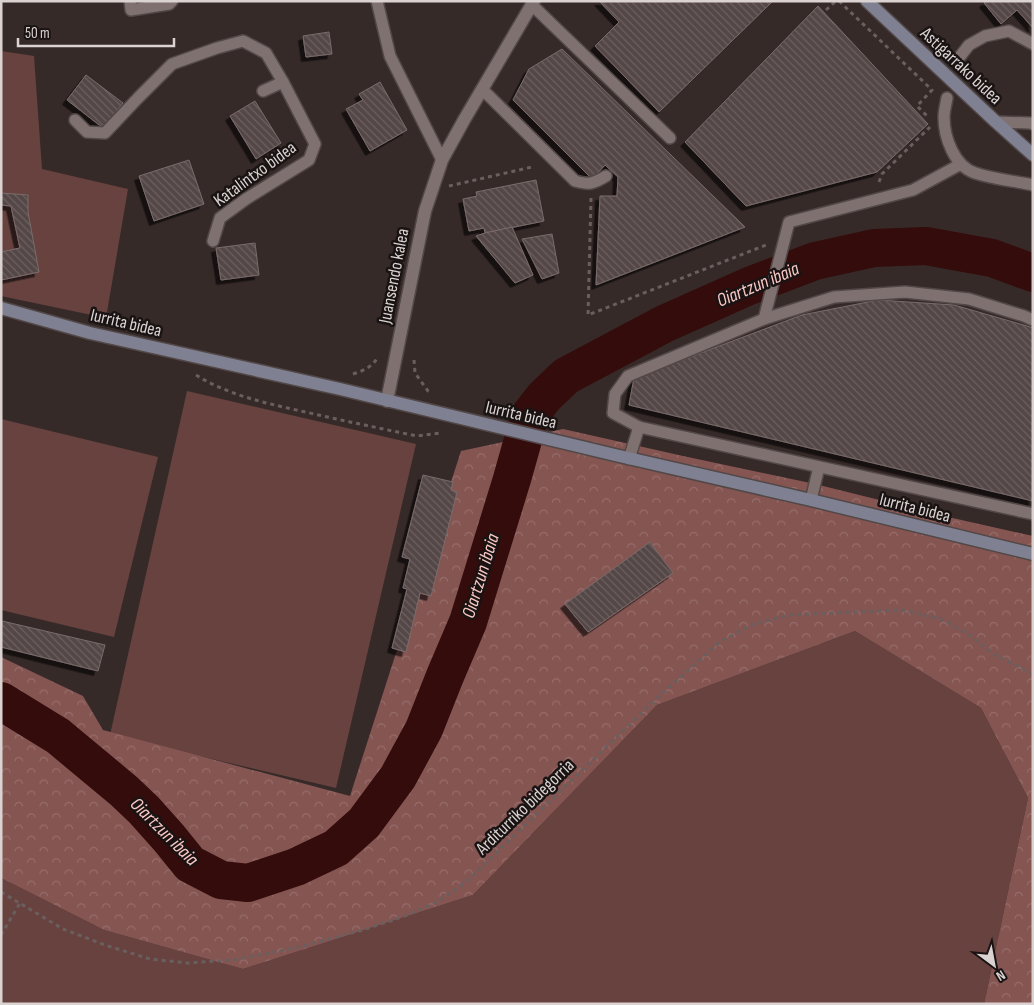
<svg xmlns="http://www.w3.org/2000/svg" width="1034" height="1005" viewBox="0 0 1034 1005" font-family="'Sofia Sans Condensed',sans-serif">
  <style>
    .green { fill: #67423f }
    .forest { fill: url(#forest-crowns) }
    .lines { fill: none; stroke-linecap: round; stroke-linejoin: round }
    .river { stroke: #340c0c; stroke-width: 38 }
    .building { fill: url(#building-back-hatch); stroke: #7a6c6b; filter: url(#shadow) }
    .lane-casing { stroke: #524847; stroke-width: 14 }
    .street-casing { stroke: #524847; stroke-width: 15 }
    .secondary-casing { stroke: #524847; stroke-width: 15 }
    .path { stroke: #6a5f5e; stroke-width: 3; stroke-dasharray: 4 4; stroke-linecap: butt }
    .lane { stroke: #7f7170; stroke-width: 11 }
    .street { stroke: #7f7170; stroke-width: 12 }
    .secondary { stroke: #7f8192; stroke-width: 12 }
    .labels { text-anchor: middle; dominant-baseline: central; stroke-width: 5; stroke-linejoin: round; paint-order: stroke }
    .street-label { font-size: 18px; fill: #dbd3d2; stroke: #191413 }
    .water-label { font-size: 19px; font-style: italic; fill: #fac8c4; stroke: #191413 }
  </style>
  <defs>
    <pattern id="forest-crowns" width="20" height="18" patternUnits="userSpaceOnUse" patternTransform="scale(1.25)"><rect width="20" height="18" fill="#855552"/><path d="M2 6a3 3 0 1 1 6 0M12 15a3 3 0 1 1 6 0" fill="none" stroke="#966d6a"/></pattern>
    <pattern id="building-back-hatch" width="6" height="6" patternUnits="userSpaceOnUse" patternTransform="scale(1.25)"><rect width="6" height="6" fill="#544746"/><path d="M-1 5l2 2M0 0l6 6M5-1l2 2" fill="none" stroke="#6c6160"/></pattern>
    <filter id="shadow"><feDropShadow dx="-4.5" dy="4.5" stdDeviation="0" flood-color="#0009"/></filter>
  </defs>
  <rect width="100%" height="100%" fill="#362a29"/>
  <!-- green -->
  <g class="green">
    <polygon points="1,51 34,56 42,169 128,189 106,318 1,296"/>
    <polygon points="187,391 416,444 336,788 110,735"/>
    <polygon points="1,419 158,457 114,637 1,610"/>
    <polygon points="855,631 981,708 1028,798 984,1004 1,1004 1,878 104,930 243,969 473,895 657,705"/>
  </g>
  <!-- forest -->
  <polygon class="forest" points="563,429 683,456 815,484 948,517 1033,536 1033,1004 984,1004 1028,798 981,708 855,631 657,705 473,895 243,969 104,930 1,878 1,657 83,696 103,730 350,796 461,451"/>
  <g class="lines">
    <!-- river -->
    <polyline class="river" points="1,701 58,736 124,791 144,810 169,838 190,864 221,880 248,883 296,867 336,848 364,823 398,777 424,729 445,676 468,622 512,479 530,415 544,397 566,376 664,324 749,286 815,261 874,248 926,246 992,258 1033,273"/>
  </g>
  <!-- building -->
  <g class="building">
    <polygon points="599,1 773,1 659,112 595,46 619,22"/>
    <polygon points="986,1 1033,1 1033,28 1017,10 1001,24 984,3"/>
    <polygon points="818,6 928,124 877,172 746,206 685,142"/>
    <polygon points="329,32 332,54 306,57 303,36"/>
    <polygon points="562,49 745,227 596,285 600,196 617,196 618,177 605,165 592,179 513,100 529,69"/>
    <polygon points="86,75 123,103 103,128 67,100"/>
    <polygon points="380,82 407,130 370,151 346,109 363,100 359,94"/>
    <polygon points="255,101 281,143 256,159 230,116"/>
    <polygon points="189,160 204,204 154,221 139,176"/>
    <polygon points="536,180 544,221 485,233 484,228 469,231 463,199 477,196 476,192"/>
    <polygon points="1,193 28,195 28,212 39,272 1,280 1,252 20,248 11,206 1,205"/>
    <polygon points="512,227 533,275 515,283 476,236 485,233"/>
    <polygon points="552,234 559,273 542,279 522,239"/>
    <polygon points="255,243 259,275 221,280 216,248"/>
    <polygon points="878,300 954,305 1027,326 1033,328 1033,501 629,405 634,378 802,315"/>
    <polygon points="423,475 453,482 451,490 457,492 431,596 420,593 406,652 392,648 407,589 403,588 410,559 402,557"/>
    <polygon points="650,542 673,573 588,632 565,604"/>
    <polygon points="2,621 105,645 98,671 1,647"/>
  </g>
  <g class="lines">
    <!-- lane casing -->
    <g class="lane-casing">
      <g id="lane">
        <polyline points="130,1 131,10 169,4 172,1"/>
        <polyline points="377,1 390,56 442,160"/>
        <polyline points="532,5 670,138"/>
        <polyline points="958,59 969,45 985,36 1009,31 1033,44"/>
        <path d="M482 89 575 181C589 185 593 184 606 176"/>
        <path d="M947 98C946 104 944 111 944 117 944 137 954 166 975 173 993 179 1014 181 1033 185"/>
        <polyline points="75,120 87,132 105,133 138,98 172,64 217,48 243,41 266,53 283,82"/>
        <polyline points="996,122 1030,123 1033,124"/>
        <polyline points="213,241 220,218 246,199 309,160 315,144 283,82 263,91"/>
        <polyline points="764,319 789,222 913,190 961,164"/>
        <polyline points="1033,320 1024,316 969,299 905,292 834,297 764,319 628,376 615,394 613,413 639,427 1033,514"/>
        <polyline points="629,459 639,427"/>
        <polyline points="811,500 819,467"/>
      </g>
    </g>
    <!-- street casing -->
    <g class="street-casing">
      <polyline id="street" points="387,401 425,211 442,160 464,120 534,1"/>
    </g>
    <!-- secondary casing -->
    <g class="secondary-casing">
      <g id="secondary">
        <polyline points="867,1 996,122 1033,155"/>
        <polyline points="1,308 90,333 340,389 615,455 811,500 1033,554"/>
      </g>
    </g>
    <!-- path -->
    <g class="path">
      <polyline points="839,1 932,90 917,106 929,118"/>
      <polyline points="826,10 836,1"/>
      <polyline points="879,182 882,174 930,127"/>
      <polyline points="449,186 532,167"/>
      <polyline points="591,198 588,315 766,245"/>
      <polyline points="414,360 415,373 428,391 431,393"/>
      <path d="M353 374C363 371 372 367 378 357"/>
      <path d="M196 375C228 395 265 403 301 411 340 420 378 428 417 436L441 433"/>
      <polyline points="1,892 63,929 108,946 150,959 188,963 233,960 295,948 363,930 405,916 437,902 466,882 655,700 720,642 751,625 789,615 902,610 941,619 970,635 993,654 1033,674"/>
      <polyline points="1,935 20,903"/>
    </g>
    <!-- lane -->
    <use href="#lane" class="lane"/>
    <!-- street -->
    <use href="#street" class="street"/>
    <!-- secondary -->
    <use href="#secondary" class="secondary"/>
  </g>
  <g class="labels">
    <!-- street labels -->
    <g class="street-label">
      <text transform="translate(961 66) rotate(43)">Astigarrako bidea</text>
      <text transform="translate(255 174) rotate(-36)">Katalintxo bidea</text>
      <text transform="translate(394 276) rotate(-79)">Juansendo kalea</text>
      <text transform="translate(126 323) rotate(13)">Iurrita bidea</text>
      <text transform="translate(521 415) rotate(13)">Iurrita bidea</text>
      <text transform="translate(915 508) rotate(14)">Iurrita bidea</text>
      <text transform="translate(525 807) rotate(-44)">Arditurriko bidegorria</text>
    </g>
    <!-- water labels -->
    <g class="water-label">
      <text transform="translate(758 285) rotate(-23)">Oiartzun ibaia</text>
      <text transform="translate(481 576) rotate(-73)">Oiartzun ibaia</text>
      <text transform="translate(164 832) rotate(45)">Oiartzun ibaia</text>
    </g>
  </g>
  <!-- border -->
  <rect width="1034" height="1005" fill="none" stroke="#dbd3d2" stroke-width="5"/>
  <!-- north arrow -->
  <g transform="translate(994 965) rotate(148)" stroke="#191413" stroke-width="4" paint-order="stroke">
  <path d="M0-4L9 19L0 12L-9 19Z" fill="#dbd3d2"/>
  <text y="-8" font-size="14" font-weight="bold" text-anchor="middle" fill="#dbd3d2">N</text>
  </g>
  <!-- scale -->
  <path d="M18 38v8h156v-8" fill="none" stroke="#dbd3d2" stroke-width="2.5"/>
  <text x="25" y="38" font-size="15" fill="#dbd3d2" stroke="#191413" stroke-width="4" paint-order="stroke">50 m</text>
</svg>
